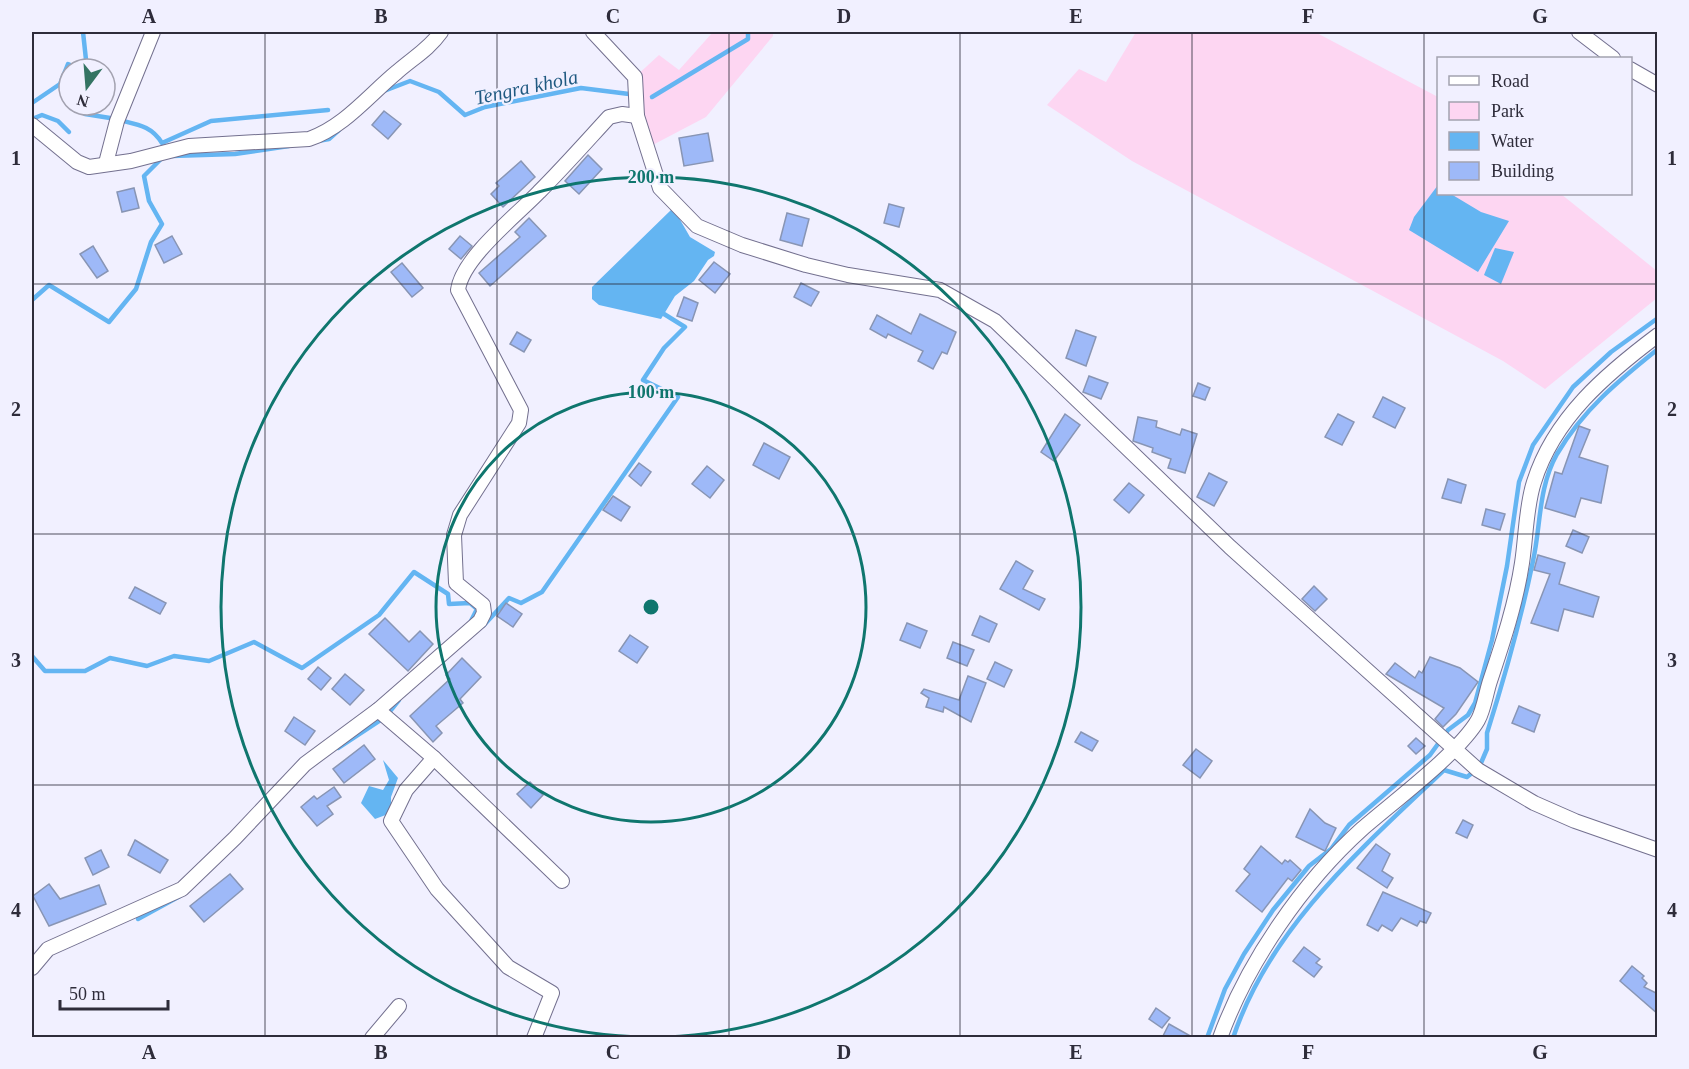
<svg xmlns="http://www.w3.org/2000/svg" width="1689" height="1069" viewBox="0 0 1689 1069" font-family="'Times New Roman',serif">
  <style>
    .green { fill: #fdd6f2 }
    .water { fill: #64b5f2 }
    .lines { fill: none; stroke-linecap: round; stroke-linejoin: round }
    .stream { stroke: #64b5f2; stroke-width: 4.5 }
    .building { fill: #9eb9f8; stroke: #8895b4; stroke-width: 1.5 }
    .minor-casing { stroke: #73708f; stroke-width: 16 }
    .minor { stroke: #fff; stroke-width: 14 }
    .grid { fill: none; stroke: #2e2c3a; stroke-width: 1.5; stroke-opacity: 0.55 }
    .ring { fill: none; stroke: #0f766e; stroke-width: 3 }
    .labels { text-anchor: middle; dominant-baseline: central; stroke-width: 4.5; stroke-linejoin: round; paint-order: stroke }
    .water-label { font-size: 20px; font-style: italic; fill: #1f5981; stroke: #f1f0ff }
    .centre { fill: #0f766e; stroke: #f1f0ff; stroke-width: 3 }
    .ring-label { font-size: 18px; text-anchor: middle; font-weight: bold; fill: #0f766e; stroke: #f1f0ff; stroke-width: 4.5; stroke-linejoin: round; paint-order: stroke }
    .neatline { fill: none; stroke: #2e2c3a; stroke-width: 2 }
    .grid-label { font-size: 20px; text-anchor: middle; font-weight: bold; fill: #2e2c3a }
  </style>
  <rect width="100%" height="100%" fill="#f1f0ff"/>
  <!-- green -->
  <g class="green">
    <polygon points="713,32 773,32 773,36 706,117 645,149 635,77 659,55 679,70"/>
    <polygon points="1136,32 1315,32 1438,97 1438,194 1561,194 1657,271 1657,298 1545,389 1503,361 1132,161 1047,105 1079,69 1106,82"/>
  </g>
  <!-- water -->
  <g class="water">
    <polygon points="1438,185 1438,194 1451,194 1481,212 1509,221 1478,272 1409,230 1414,217"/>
    <polygon points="671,210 675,211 690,237 715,252 714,256 708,260 694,281 675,296 661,319 599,305 592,299 592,287"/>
    <polygon points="1495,248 1514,252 1501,284 1484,275"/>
    <polygon points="383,760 398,778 391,797 391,813 375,819 361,803 369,786 383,790 389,780"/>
  </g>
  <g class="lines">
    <!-- stream -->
    <g class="stream">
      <polyline points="83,32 87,69"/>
      <polyline points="384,91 410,81 439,92 465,115 485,107 581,88 629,94"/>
      <polyline points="652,97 748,39 748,32"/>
      <polyline points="32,103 60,84 68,64 79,69"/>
      <polyline points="86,105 85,114 110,118"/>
      <polyline points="32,119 42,115 58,121 69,132"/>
      <path d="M123 121C140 125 152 127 162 143L211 121 328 110"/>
      <polyline points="318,141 329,139 339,130"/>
      <polyline points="172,156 235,154 289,146"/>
      <polyline points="32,300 49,285 109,322 136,289 151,242 162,224 149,201 144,176 162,158"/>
      <polyline points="484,625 509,598 521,603 542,592 678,397 643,380 664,348 685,327 664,314"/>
      <polyline points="32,656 45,671 85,671 110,658 147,666 174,656 209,661 254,642 302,668 379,615 414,572 448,594 449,604 470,603 477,609 471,621"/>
      <polyline points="391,710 399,700"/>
      <polyline points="338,748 382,719"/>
      <path d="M1481 763 1487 749V733C1505 676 1521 619 1533 561 1541 525 1538 488 1557 454 1583 410 1618 381 1658 349"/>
      <polyline points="138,919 180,896"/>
      <polyline points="1207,1038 1225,989 1244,954 1273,910 1309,866 1331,849 1349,825 1430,755 1448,730 1468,715 1475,703 1492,640 1507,566 1519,482 1533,445 1573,387 1611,352 1658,318"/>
      <path d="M1233 1038C1270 927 1362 848 1444 770L1467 777 1472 773"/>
    </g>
  </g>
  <!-- building -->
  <g class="building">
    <polygon points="384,111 401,124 388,139 372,125"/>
    <polygon points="708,133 713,161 684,166 679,138"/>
    <polygon points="588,155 602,169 579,194 565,181"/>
    <polygon points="521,161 535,177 503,207 491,194 499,186 496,183"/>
    <polygon points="134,188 139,208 122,212 117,192"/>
    <polygon points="889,204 904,208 899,227 884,223"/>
    <polygon points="787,213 809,219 802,246 780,240"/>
    <polygon points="529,218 546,236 490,286 479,273 520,237 515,232"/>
    <polygon points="172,236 182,254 164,263 155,245"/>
    <polygon points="460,236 472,246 461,259 449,249"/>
    <polygon points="93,246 108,271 97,278 80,254"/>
    <polygon points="714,262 730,274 715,293 699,280"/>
    <polygon points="402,263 423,288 412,297 391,272"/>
    <polygon points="801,283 819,292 811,306 794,297"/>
    <polygon points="684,297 698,303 692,321 677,316"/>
    <polygon points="920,314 956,332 947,354 942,352 933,369 918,361 923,351 888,334 886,338 870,329 877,315 911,334"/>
    <polygon points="1076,330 1096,337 1086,366 1066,358"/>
    <polygon points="517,332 531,340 524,352 510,344"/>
    <polygon points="1089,376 1108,383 1101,399 1083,392"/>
    <polygon points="1198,383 1210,388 1205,400 1193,396"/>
    <polygon points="1383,397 1405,408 1395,428 1373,417"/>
    <polygon points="1065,414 1080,425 1054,461 1041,452"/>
    <polygon points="1338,414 1354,422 1342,445 1325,437"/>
    <polygon points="1138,417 1157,421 1156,427 1180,435 1182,429 1197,434 1185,473 1168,468 1171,459 1152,452 1153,448 1133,441"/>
    <polygon points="1579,426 1590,430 1579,457 1608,466 1601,503 1581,498 1575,517 1545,508 1555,472 1562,474"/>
    <polygon points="764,443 790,457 779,479 753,465"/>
    <polygon points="639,463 651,472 641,486 629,476"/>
    <polygon points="707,466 724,480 710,498 692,484"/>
    <polygon points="1209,473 1227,482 1214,506 1197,497"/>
    <polygon points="1448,479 1466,485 1461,503 1442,498"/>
    <polygon points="1129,483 1144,495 1129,513 1114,500"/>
    <polygon points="613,496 630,507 621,521 603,510"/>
    <polygon points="1486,509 1505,514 1500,530 1482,525"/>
    <polygon points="1573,530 1589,537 1582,553 1566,546"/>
    <polygon points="1538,555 1565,563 1559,584 1599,597 1593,617 1564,609 1558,631 1531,623 1550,574 1534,570"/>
    <polygon points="1016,561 1033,571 1023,589 1045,599 1039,610 1000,589"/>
    <polygon points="1314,586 1327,599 1315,611 1302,599"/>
    <polygon points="135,587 166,603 160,614 129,598"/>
    <polygon points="506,603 522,614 513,627 497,616"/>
    <polygon points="980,616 997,624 989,642 972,635"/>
    <polygon points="385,618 409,642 420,631 433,644 408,671 369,634"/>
    <polygon points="907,623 927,631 920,648 900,640"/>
    <polygon points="630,635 648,647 637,663 619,651"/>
    <polygon points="953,642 974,650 967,666 947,658"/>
    <polygon points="1430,657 1460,668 1478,682 1456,714 1443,727 1435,719 1444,708 1386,674 1395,663 1415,678 1419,671 1422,673"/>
    <polygon points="462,658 481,677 460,699 463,703 436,726 442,733 433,742 410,716 450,679 446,675"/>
    <polygon points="995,662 1012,670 1004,687 987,679"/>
    <polygon points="318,667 331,678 321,690 308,679"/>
    <polygon points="345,674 364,690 350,705 332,689"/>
    <polygon points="968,676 986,683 971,722 944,707 943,712 926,707 929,698 921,693 924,689 959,700"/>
    <polygon points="1519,706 1540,715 1534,732 1512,723"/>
    <polygon points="294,717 315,731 305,745 285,731"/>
    <polygon points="1081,732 1098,741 1092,751 1075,742"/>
    <polygon points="1416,738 1425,746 1416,754 1408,746"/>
    <polygon points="364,745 375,759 344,783 333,769"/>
    <polygon points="1196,749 1212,761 1200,778 1183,765"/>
    <polygon points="530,782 543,795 531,808 517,794"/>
    <polygon points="334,787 341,797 327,806 333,814 317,826 301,807 314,796 317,799"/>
    <polygon points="1310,809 1325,823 1336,828 1325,851 1296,837"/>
    <polygon points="1463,820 1473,825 1467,838 1456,833"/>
    <polygon points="135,840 168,860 160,873 128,855"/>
    <polygon points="1376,844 1390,854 1382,871 1393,878 1387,888 1357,868"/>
    <polygon points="1261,846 1282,864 1285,860 1288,862 1290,860 1301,870 1292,881 1288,878 1262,912 1236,891 1250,874 1244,869"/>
    <polygon points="101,850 109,867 93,875 85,858"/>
    <polygon points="230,874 243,889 204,922 190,906"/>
    <polygon points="49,884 60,899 99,885 106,904 49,926 33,896"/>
    <polygon points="1383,892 1431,913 1426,923 1420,921 1417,926 1401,918 1392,931 1382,925 1378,931 1367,925"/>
    <polygon points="1304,947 1320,959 1316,963 1322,967 1314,977 1293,961"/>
    <polygon points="1632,966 1644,976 1642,978 1647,983 1644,987 1658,994 1658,1014 1620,981"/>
    <polygon points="1156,1008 1170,1018 1162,1028 1149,1019"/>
    <polygon points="1169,1024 1194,1038 1162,1038"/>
  </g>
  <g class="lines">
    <!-- minor casing -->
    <g class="minor-casing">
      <g id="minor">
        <polyline points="593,32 635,77 637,116 660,188 697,226 742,245 806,265 848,275 940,290 995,321 1230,547 1478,770 1534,803 1575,821 1658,850"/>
        <polyline points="1579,32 1613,58"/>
        <polyline points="1630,69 1658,85"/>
        <path d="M32 125 77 162 89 167 131 161 189 146 309 139C344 127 369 95 397 72 413 58 429 49 441 32"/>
        <polyline points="106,163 117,121 153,32"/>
        <polyline points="378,710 434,758 406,790 391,821 437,889 508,967 552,993 534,1038"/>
        <polyline points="434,758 562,881"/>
        <path d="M32 968 48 949 182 889 235 838 305 764 378 710 480 621 484 613 483 605 456 583 454 535 460 515 519 423 521 410 458 290C462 258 517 215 539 192 563 168 586 142 609 117L622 114 637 116"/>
        <polyline points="372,1038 399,1006"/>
        <path d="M1220 1038C1247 963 1303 882 1362 829 1393 802 1459 753 1478 720 1484 709 1486 693 1490 681 1503 642 1516 603 1522 563 1526 537 1526 506 1534 482 1554 418 1606 374 1658 335"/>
      </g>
    </g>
    <!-- minor -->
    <use href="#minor" class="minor"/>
  </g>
  <!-- grid -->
  <path class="grid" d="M265 32V1038M497 32V1038M729 32V1038M960 32V1038M1192 32V1038M1424 32V1038M32 284H1658M32 534H1658M32 785H1658"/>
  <!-- distance rings -->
  <g class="ring">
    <circle cx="651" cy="607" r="215"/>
    <circle cx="651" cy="607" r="430"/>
  </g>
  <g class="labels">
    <!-- water labels -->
    <g class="water-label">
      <text transform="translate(526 87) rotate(-12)">Tengra khola</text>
    </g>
  </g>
  <circle cx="651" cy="607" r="9" class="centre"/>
  <g class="ring-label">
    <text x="651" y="183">200 m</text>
    <text x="651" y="398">100 m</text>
  </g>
  <!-- border -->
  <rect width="1689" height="1069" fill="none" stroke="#f1f0ff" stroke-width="66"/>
  <!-- legend -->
  <rect x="1437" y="57" width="195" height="138" fill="#f1f0ff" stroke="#a3a2b0" stroke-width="1.5"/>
  <rect x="1449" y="76" width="30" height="9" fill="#ffffff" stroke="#a3a2b0" stroke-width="1.5"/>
  <text x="1491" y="87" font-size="18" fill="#2e2c3a">Road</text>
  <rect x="1449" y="102" width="30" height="18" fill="#fdd6f2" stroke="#a3a2b0" stroke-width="1.5"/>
  <text x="1491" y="117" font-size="18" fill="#2e2c3a">Park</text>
  <rect x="1449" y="132" width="30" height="18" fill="#64b5f2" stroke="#a3a2b0" stroke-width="1.5"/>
  <text x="1491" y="147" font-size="18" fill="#2e2c3a">Water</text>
  <rect x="1449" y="162" width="30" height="18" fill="#9eb9f8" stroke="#a3a2b0" stroke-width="1.5"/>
  <text x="1491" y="177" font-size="18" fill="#2e2c3a">Building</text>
  <!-- north arrow -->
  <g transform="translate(87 87) rotate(196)"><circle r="28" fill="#f1f0ff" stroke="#a3a2b0" stroke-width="1.5"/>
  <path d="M0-4.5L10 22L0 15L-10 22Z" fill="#347463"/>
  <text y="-9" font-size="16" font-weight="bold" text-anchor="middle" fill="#2e2c3a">N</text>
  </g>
  <!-- scale -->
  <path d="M60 1000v9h108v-9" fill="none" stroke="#2e2c3a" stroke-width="3"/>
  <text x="69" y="1000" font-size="18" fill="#2e2c3a" stroke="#f1f0ff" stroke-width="4.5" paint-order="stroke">50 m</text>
  <rect x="33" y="33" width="1623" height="1003" class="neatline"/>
  <g class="grid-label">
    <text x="149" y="23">A</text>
    <text x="381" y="23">B</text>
    <text x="613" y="23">C</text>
    <text x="844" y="23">D</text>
    <text x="1076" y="23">E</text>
    <text x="1308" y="23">F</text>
    <text x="1540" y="23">G</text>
    <text x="16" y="165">1</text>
    <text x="1672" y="165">1</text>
    <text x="16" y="416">2</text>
    <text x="1672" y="416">2</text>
    <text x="16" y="667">3</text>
    <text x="1672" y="667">3</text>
    <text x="16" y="917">4</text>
    <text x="1672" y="917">4</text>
    <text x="149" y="1059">A</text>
    <text x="381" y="1059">B</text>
    <text x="613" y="1059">C</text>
    <text x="844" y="1059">D</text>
    <text x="1076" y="1059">E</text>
    <text x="1308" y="1059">F</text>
    <text x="1540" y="1059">G</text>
  </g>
</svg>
